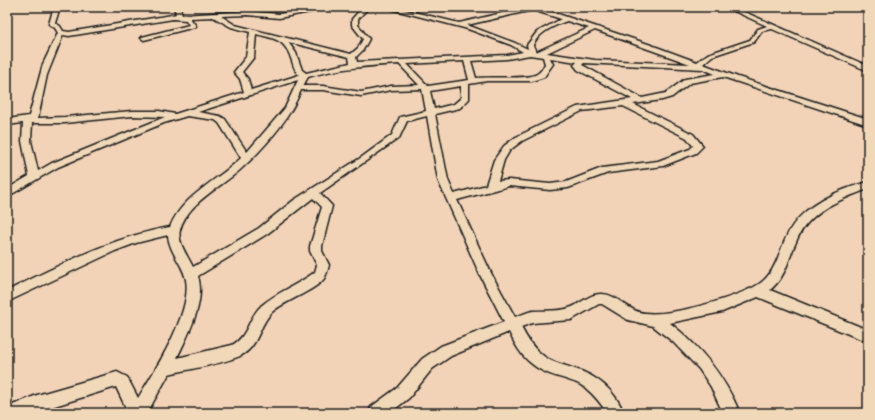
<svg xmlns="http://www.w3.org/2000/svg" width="875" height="420" viewBox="0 0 875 420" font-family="'Playpen Sans',sans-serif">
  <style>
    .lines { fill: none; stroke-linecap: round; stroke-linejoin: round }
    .street-casing { stroke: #1c1c1c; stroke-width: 3 }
    .street { fill: #f1d8b9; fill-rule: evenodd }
  </style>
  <rect width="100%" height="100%" fill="#f2d3b8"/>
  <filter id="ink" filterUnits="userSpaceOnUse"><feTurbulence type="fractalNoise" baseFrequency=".025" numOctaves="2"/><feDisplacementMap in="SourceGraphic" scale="8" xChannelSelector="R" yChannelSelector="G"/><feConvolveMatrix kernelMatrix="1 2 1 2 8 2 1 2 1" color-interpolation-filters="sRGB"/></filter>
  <g filter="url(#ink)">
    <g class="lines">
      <!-- street casing -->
      <g class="street-casing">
        <path id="street" d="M54 7H60L55 23 60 26 63 31 69 32 172 15 176 14 174 7H180L182 15 247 11 279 14 322 7H336L279 18 247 15 221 16 235 25 351 54 358 48 363 39 352 25V19L363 7H369L358 19V25L369 39 363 50 356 57 357 62 507 55 523 52 511 45 468 29 383 7H393L459 23 528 7H537L651 45 697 62 708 54 750 40 758 29 767 26 725 7H733L868 66V71L772 29 762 31 754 42 712 56 703 64 738 77 868 119V125L723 77 690 83 672 97 662 100 633 104 693 134 703 146 696 153 663 166 608 173 568 188 550 190 509 186 457 200 492 275 515 317C521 315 527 312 533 311 544 310 558 312 569 308 580 305 589 293 602 294 615 294 626 308 639 312 665 319 730 299 754 287 779 275 778 246 793 225 810 202 841 189 868 182V189C839 200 808 211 796 242 788 260 786 277 770 290L868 330V342L758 297 722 312 670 323C702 348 724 376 740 413H723L711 387 699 369 673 342 653 326 628 320 602 304H599L571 320 532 323 521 327C526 337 532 347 541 354 550 362 561 364 572 368 596 375 614 389 624 413H607C599 401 590 389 577 383 562 377 545 375 532 364 521 356 515 344 509 332L451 356 432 369 409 398 390 413H369L371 407 397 388 422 359 441 346 504 322 480 275 438 180 427 116 407 121 399 138 320 193 332 206 322 246V251L329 265C328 269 327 273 325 277 319 289 284 301 272 312 258 326 259 347 240 356 222 364 189 369 169 374L147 413H130L131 411 126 408 116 387 32 413H7L8 407 37 395 117 372 127 377 138 398C155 370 192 313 186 280 183 264 169 252 168 235L136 243 115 251 7 302V291C60 265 112 237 170 227 182 196 218 180 241 158L219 123 215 120 187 116 164 123 58 167 7 197V189L29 176 22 141 23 123 7 125V119L29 116 43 64 58 33 55 28 49 24ZM533 10 561 19 537 32 527 45 528 49 515 43 467 25ZM213 17 231 27 250 32 246 57 234 72 240 79 244 92 175 114 159 111H132L65 117 38 118 47 75 63 35 69 36 173 19 186 20 189 25 142 37 141 38 144 40 195 27 196 26 190 18ZM567 21 589 28 536 52 533 45C538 33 555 25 567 21ZM595 30 690 64 595 60 547 53ZM256 34C276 39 285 39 292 61 294 67 295 71 299 75L251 90 248 79 242 72 254 57ZM288 42 349 57 350 63 306 73 302 70 296 53ZM530 55 543 57 545 64C543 67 541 72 537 74 528 80 490 76 476 78L471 61 507 59ZM550 58 577 62 574 65 578 70 632 99 577 107 516 137 504 146 494 160 486 185 454 194 448 180 435 114 460 108 469 99V84L487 81H532L544 77 553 64ZM464 61 469 80 428 86 407 64ZM584 63 703 69 715 74 685 79 666 93 642 98 584 66 582 65ZM399 64 419 85 391 86 361 92 323 86H303L308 77C338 68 368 66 399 64ZM298 80 285 108 247 152 225 119 220 116 198 112ZM461 86V98L454 104 434 109 430 91ZM422 89 426 111 400 117 392 135 362 157 294 200 259 228 193 267C188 256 177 243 180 230 187 203 221 187 240 170 264 148 289 121 301 90H323L361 96 391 90ZM623 106 687 138 693 146 690 149 658 161 602 168 566 182 550 184 509 180 498 181 504 160 510 150 522 141 582 111ZM132 116 165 117 52 163 38 171 31 141 32 123H65ZM313 198 322 207 310 246V251L317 265 315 272C298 285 277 292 261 306 248 318 248 337 232 345L177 358C188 335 206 302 198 276L267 234Z"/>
      </g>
      <!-- street -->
      <use href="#street" class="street"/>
    </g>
  </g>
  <!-- margin -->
  <rect width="875" height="420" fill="none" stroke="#f1d8b9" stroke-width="24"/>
  <rect x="12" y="12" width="851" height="396" fill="none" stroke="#1c1c1c" stroke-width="1.5" filter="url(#ink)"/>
</svg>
